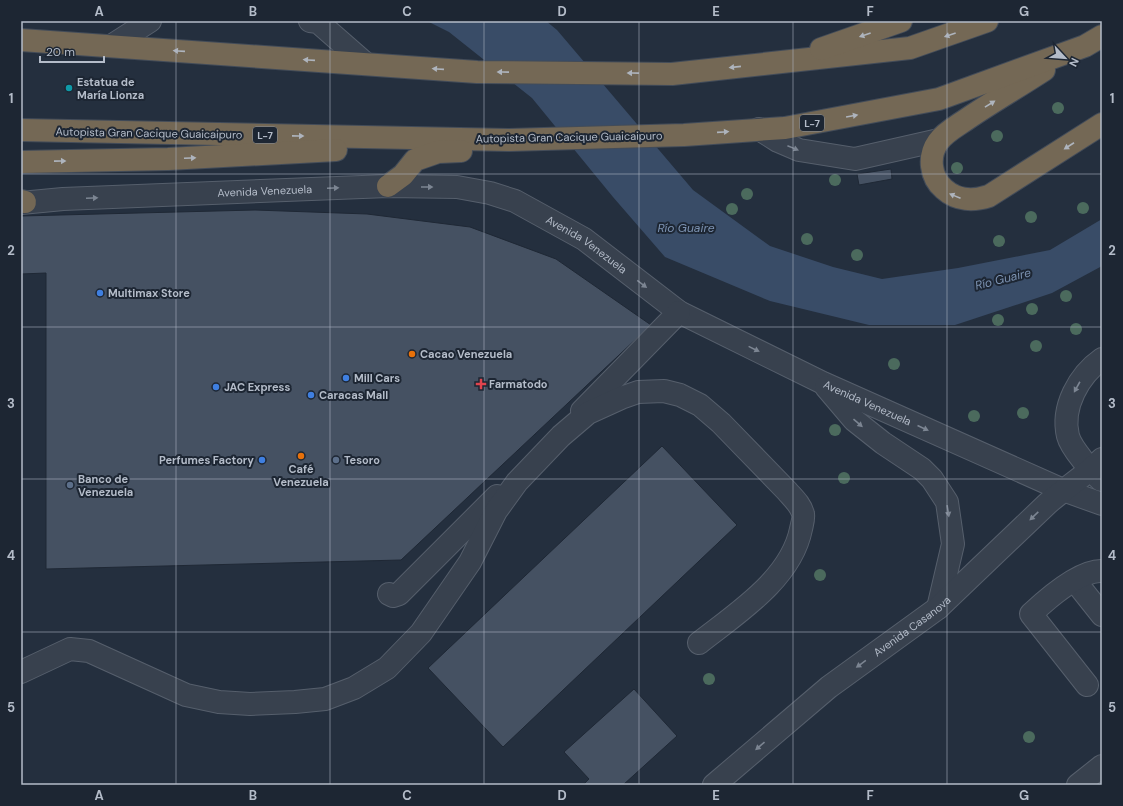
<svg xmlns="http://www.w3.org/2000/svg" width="1123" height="806" viewBox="0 0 1123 806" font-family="'DM Sans',sans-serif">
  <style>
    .water { fill: #394c67 }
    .building { fill: #455162; stroke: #1f2835 }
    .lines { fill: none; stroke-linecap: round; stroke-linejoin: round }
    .minor-casing { stroke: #565f6c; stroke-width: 24 }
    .highway-casing { stroke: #434c59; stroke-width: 24 }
    .minor { stroke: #38414e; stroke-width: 22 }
    .highway { stroke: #746855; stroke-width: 22 }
    .tree { fill: #4b6a5d }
    .oneway { fill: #aeb4bd }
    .oneway2 { fill: #7c8592 }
    .grid { fill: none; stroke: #b4bcc9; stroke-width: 1; stroke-opacity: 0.55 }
    .culture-dot { fill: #0f9aa8; stroke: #1d2633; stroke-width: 1.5 }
    .shop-dot { fill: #3f7fe0; stroke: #1d2633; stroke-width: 1.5 }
    .food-dot { fill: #e8710a; stroke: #1d2633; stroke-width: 1.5 }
    .health-dot { fill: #e0444e; stroke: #1d2633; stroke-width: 1.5 }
    .service-dot { fill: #5c6f8a; stroke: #1d2633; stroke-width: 1.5 }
    .labels { text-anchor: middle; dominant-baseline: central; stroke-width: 4; stroke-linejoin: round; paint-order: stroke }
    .shield { fill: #1d2633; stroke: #878f9c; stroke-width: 1 }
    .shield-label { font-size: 10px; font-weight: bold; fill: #b4bcc9 }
    .poi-label { font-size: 11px; font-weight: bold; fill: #b4bcc9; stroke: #1d2633; text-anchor: start }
    .street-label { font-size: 11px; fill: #b4bcc9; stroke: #1d2633 }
    .water-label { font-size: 12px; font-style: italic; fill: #7c92b1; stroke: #1d2633 }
    .neatline { fill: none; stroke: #b4bcc9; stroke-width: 1.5 }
    .grid-label { font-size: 13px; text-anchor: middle; font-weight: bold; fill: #b4bcc9 }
  </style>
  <rect width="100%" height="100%" fill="#242f3e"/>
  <!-- water -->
  <polygon class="water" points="427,21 546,21 557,30 693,190 770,246 833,267 882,279 958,268 1050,250 1102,219 1102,266 1052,293 955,325 869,325 770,301 665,257 613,197 532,98 449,32"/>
  <!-- building -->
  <g class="building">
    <polygon points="891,169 892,179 859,185 857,174"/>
    <polygon points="255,210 367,214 470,227 556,259 651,325 401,560 46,569 46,273 21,274 21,216"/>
    <polygon points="662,446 737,525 503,747 428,668"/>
    <polygon points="634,689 677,736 623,785 583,785 589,779 564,752"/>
  </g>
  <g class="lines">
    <!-- minor casing -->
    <g class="minor-casing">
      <g id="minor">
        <polyline points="310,21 318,22 366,64"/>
        <polyline points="111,46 150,21"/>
        <polyline points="759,129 778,141 799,150 855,159 939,140"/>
        <path id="s1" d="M21 203 63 199 388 186 457 187 490 193 515 201 584 239 679 312 823 383 1063 490 1102 504"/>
        <polyline points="826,387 854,420 883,443 922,469 932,479 947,502 953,544 938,608"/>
        <polyline points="582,411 679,312"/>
        <path d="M1101 480C1092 472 1071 448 1068 436 1061 407 1079 375 1102 359"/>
        <polyline points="1075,581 1102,615"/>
        <polyline points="389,594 393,596 399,594 497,496"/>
        <path d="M21 672 70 649 89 651 186 695 219 702 250 704 295 702 325 699 354 688 387 668 421 633 470 562 496 511 517 482 561 436 588 413 621 398 638 392 664 391 680 395 700 405 721 423 787 491C793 498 801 505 803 514 804 518 802 524 801 529 791 579 737 613 699 643"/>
        <path d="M1087 685 1031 614C1047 599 1080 570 1102 571"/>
        <path id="s2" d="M714 785 829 687 938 608 1047 504C1065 488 1085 476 1102 459"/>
        <polyline points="1078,785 1102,766"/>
      </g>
    </g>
    <!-- highway casing -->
    <g class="highway-casing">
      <g id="highway">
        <polyline points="21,40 477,72 672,74 910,48 987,21"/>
        <polyline points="821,49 901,21"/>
        <path d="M1044 70C1018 87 992 102 967 119 957 126 945 132 938 142 928 156 930 177 944 189 957 201 974 201 989 196L1102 124"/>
        <polyline points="21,130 509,140 684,135 785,128 939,99 1085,46 1102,36"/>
        <polyline points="21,162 168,159 336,150"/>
        <polyline points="388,186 403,175 415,160 438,152 461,151"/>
        <polyline points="21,201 25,202"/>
      </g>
    </g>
    <!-- minor -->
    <use href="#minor" class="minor"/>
    <!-- highway -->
    <use href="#highway" class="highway"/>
  </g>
  <!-- trees -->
  <g class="tree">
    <circle cx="1058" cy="108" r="6"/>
    <circle cx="997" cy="136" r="6"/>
    <circle cx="957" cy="168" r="6"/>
    <circle cx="835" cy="180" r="6"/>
    <circle cx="747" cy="194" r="6"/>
    <circle cx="1083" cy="208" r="6"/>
    <circle cx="732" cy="209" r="6"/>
    <circle cx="1031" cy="217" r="6"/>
    <circle cx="807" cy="239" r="6"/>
    <circle cx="999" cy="241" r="6"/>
    <circle cx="857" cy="255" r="6"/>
    <circle cx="1066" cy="296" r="6"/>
    <circle cx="1032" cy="309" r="6"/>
    <circle cx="998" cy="320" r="6"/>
    <circle cx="1076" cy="329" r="6"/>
    <circle cx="1036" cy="346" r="6"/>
    <circle cx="894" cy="364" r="6"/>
    <circle cx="1023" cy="413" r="6"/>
    <circle cx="974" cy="416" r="6"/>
    <circle cx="835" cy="430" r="6"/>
    <circle cx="844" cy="478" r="6"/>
    <circle cx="820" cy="575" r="6"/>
    <circle cx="709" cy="679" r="6"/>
    <circle cx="1029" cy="737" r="6"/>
  </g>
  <!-- one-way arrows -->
  <defs><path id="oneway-solid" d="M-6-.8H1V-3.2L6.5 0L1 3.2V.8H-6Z"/></defs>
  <g class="oneway">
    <use href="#oneway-solid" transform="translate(865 35) rotate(161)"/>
    <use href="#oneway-solid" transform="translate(950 35) rotate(161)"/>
    <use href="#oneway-solid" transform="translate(179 51) rotate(-176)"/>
    <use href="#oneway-solid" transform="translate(309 60) rotate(-176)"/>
    <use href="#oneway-solid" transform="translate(735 67) rotate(174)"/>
    <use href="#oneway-solid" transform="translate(438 69) rotate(-176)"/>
    <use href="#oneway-solid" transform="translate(503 72) rotate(-179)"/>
    <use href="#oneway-solid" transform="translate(633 73) rotate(-179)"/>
    <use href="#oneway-solid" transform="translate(990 104) rotate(-32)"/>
    <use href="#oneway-solid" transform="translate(852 116) rotate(-10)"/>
    <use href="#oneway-solid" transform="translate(723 132) rotate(-4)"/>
    <use href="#oneway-solid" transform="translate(298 136) rotate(1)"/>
    <use href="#oneway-solid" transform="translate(1069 146) rotate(147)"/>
    <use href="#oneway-solid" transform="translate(190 158) rotate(-3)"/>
    <use href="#oneway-solid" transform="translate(60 161) rotate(-1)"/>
    <use href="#oneway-solid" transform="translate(955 196) rotate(-158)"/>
  </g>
  <g class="oneway2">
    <use href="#oneway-solid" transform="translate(793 148) rotate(22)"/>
    <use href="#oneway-solid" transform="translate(427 187)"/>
    <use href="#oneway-solid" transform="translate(333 188) rotate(-2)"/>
    <use href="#oneway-solid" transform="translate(92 198) rotate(-2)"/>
    <use href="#oneway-solid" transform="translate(642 284) rotate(37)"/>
    <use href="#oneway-solid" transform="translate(754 349) rotate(26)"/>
    <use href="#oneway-solid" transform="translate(1077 387) rotate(119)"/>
    <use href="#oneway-solid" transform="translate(858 423) rotate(41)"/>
    <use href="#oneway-solid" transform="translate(923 428) rotate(24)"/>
    <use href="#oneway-solid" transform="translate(948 511) rotate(81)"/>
    <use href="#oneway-solid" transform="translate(1034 516) rotate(136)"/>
    <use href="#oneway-solid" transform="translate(861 664) rotate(144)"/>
    <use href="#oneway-solid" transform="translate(760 746) rotate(139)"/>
  </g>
  <!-- grid -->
  <path class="grid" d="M176 21V785M330 21V785M484 21V785M639 21V785M793 21V785M947 21V785M21 174H1102M21 327H1102M21 479H1102M21 632H1102"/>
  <!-- markers -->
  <circle class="culture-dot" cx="69" cy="88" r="4"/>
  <g class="shop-dot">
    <circle cx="100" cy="293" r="4"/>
    <circle cx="346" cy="378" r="4"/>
    <circle cx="216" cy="387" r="4"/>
    <circle cx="311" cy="395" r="4"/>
    <circle cx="262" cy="460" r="4"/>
  </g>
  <g class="food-dot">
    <circle cx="412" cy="354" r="4"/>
    <circle cx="301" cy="456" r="4"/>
  </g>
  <path class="health-dot" d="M479 378h4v4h4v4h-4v4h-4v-4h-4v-4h4z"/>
  <g class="service-dot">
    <circle cx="336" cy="460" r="4"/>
    <circle cx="70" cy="485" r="4"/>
  </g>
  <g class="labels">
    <!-- shield labels -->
    <g class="shield">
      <rect x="800" y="115" width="24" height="16" rx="3"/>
      <rect x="253" y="127" width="24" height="16" rx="3"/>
    </g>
    <g class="shield-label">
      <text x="812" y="123">L-7</text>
      <text x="265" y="135">L-7</text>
    </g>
    <!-- poi labels -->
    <g class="poi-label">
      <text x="77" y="82">Estatua de<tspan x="77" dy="13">María Lionza</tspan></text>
      <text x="108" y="293">Multimax Store</text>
      <text x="420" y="354">Cacao Venezuela</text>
      <text x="354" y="378">Mill Cars</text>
      <text x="489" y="384">Farmatodo</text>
      <text x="224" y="387">JAC Express</text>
      <text x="319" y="395">Caracas Mall</text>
      <text x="254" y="460" text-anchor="end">Perfumes Factory</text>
      <text x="344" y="460">Tesoro</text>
      <text x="301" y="469" text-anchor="middle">Café<tspan x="301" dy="13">Venezuela</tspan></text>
      <text x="78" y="479">Banco de<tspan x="78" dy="13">Venezuela</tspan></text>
    </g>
    <!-- street labels -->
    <g class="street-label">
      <text transform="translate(149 133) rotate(1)">Autopista Gran Cacique Guaicaipuro</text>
      <text transform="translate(569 137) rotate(-1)">Autopista Gran Cacique Guaicaipuro</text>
      <text stroke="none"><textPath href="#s1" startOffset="244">Avenida Venezuela</textPath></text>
      <text stroke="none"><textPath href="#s1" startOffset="580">Avenida Venezuela</textPath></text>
      <text stroke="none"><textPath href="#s1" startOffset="904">Avenida Venezuela</textPath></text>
      <text stroke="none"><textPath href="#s2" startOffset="254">Avenida Casanova</textPath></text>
    </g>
    <!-- water labels -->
    <g class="water-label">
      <text x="686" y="228">Río Guaire</text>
      <text transform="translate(1003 279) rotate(-14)">Río Guaire</text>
    </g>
  </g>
  <!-- border -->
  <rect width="1123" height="806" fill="none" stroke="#1d2633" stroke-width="44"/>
  <!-- north arrow -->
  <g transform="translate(1065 58) rotate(116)" stroke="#1d2633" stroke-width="3" paint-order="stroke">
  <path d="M0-3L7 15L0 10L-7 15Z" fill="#b4bcc9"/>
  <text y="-6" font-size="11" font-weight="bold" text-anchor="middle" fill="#b4bcc9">N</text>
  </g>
  <!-- scale -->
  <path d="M40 56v6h64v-6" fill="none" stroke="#b4bcc9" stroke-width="2"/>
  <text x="46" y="56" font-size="12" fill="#b4bcc9" stroke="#1d2633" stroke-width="3" paint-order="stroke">20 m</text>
  <rect x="22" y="22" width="1079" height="762" class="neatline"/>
  <g class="grid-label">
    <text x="99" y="16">A</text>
    <text x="253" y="16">B</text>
    <text x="407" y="16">C</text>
    <text x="562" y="16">D</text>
    <text x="716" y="16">E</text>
    <text x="870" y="16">F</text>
    <text x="1024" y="16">G</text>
    <text x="11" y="103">1</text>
    <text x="1112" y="103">1</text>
    <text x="11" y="255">2</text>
    <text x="1112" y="255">2</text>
    <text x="11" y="408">3</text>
    <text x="1112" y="408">3</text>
    <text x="11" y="560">4</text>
    <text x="1112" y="560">4</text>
    <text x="11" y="712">5</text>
    <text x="1112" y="712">5</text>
    <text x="99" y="800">A</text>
    <text x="253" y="800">B</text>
    <text x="407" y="800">C</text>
    <text x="562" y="800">D</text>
    <text x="716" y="800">E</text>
    <text x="870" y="800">F</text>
    <text x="1024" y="800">G</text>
  </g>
</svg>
